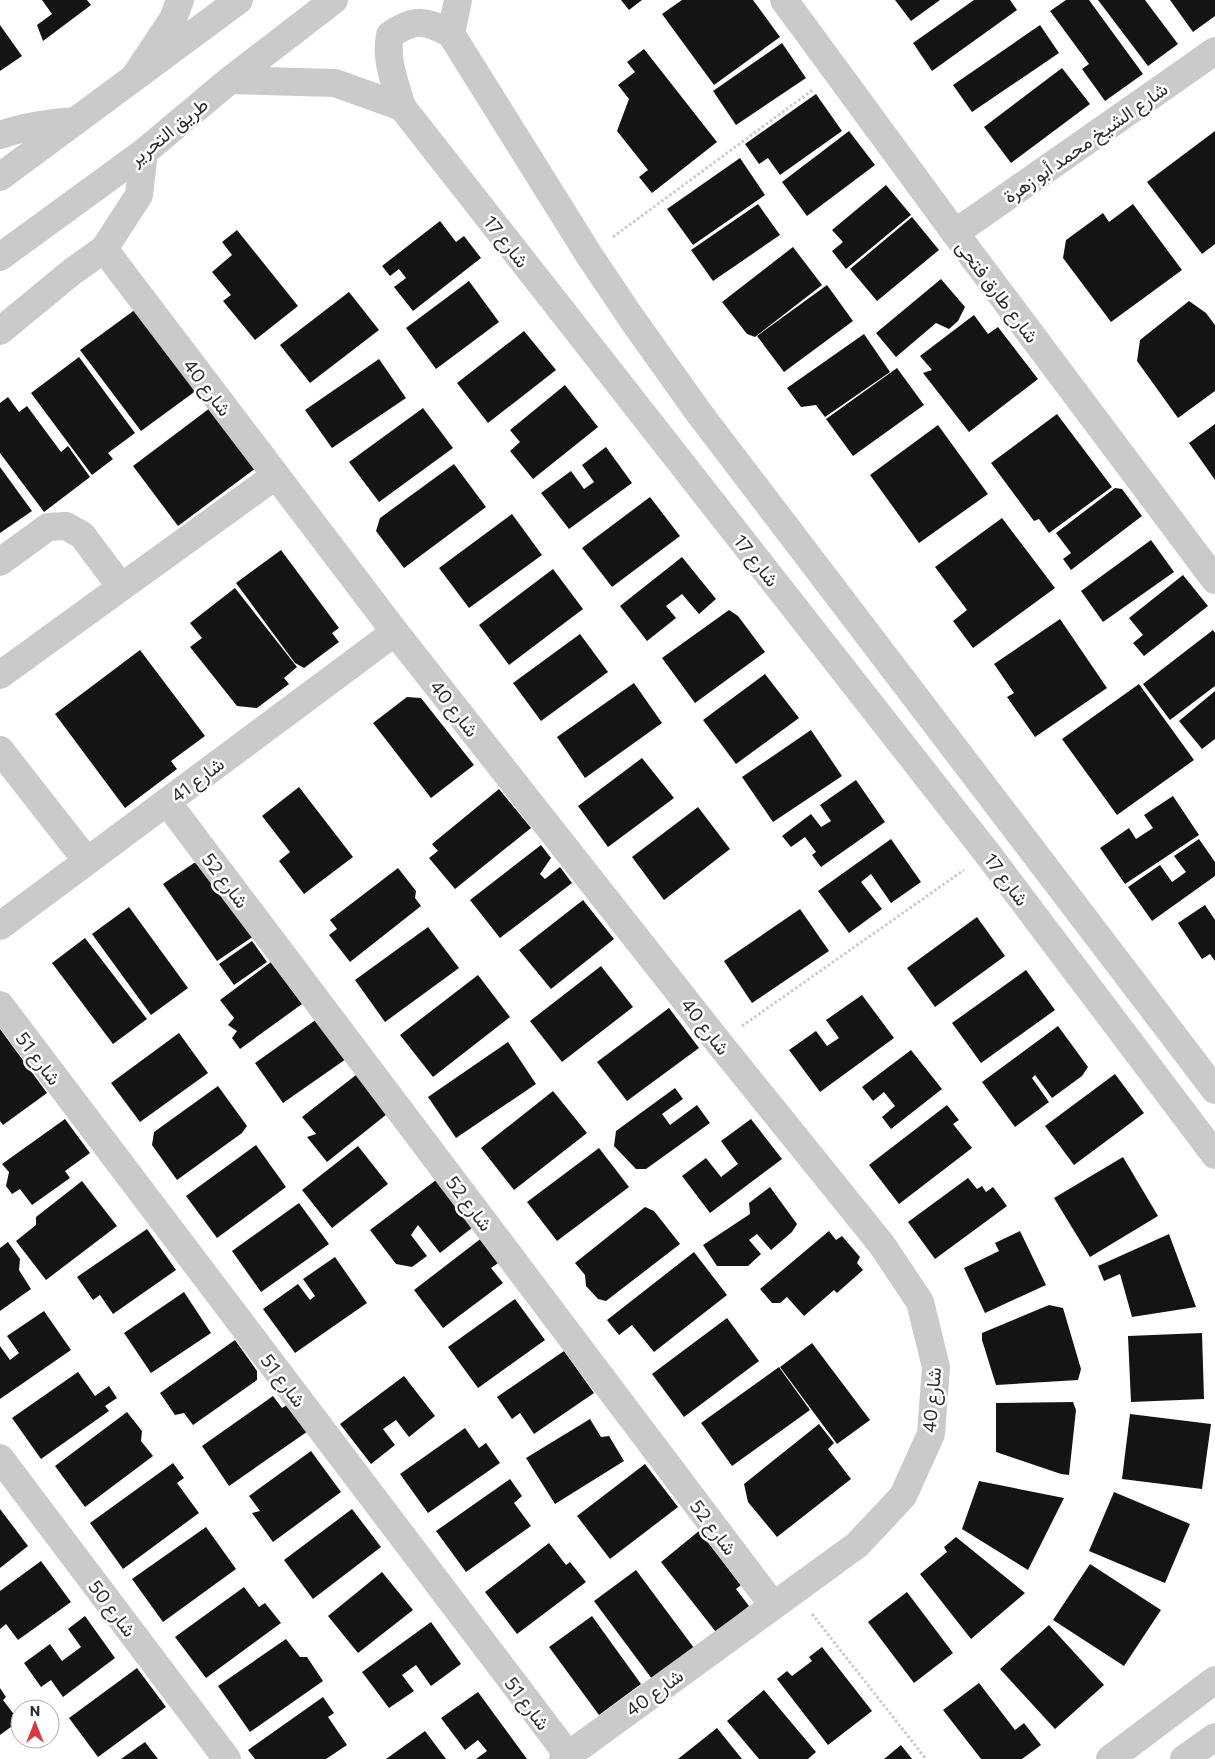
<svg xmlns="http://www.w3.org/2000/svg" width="1215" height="1759" viewBox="0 0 1215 1759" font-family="Commissioner,Vazirmatn,sans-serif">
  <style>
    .building { fill: #141414 }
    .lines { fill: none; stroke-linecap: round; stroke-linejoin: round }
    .path { stroke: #cacaca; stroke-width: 3; stroke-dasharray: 2.5 2.5; stroke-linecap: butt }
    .minor { stroke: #cacaca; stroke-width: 28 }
    .tertiary { stroke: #cacaca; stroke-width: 28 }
    .labels { text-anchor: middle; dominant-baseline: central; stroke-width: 5; stroke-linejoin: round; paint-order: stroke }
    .street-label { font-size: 19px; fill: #2d2d2d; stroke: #fff }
  </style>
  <rect width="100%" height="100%" fill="#fff"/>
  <!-- building -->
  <g class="building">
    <polygon points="42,0 87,0 91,5 43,41 37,25 52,14"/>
    <polygon points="621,0 642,0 629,10"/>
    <polygon points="682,0 753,0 780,37 714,85 662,14"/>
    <polygon points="895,0 940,0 911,21"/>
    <polygon points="974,0 1010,0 1017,10 932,71 913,43"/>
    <polygon points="1066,0 1089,0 1143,74 1105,101 1082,69 1089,64 1050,11"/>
    <polygon points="1098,0 1145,0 1178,44 1148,66"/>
    <polygon points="1170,0 1215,0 1215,16 1193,32"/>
    <polygon points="0,25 22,56 0,71"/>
    <polygon points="1040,25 1059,53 972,112 953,85"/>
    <polygon points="782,43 806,78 736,125 713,91"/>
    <polygon points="644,49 717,142 652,193 639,177 648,170 617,131 629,99 618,85 635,72 627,62"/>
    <polygon points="1062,68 1090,104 1011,163 984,127"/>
    <polygon points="816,94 842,131 780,175 768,158 759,164 745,144"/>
    <polygon points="849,131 875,165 807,216 782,182"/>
    <polygon points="1215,131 1215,244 1202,254 1147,182"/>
    <polygon points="740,158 765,195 693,245 667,209"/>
    <polygon points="886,185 911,215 846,269 832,251 843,242 832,230"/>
    <polygon points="758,204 780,235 713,281 691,250"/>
    <polygon points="1133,204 1182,270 1111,322 1063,258 1066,240 1103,213 1109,222"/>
    <polygon points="912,217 939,250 877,301 850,269"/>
    <polygon points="440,221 456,242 464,236 481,258 413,311 394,287 406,278 399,269 390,276 382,266"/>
    <polygon points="237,230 298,306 255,340 223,301 231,295 212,272 232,255 222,242"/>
    <polygon points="793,247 822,285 755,337 747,334 722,302"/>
    <polygon points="941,279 965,307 958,321 949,329 936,323 896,357 876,333"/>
    <polygon points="469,281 499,322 436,369 406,328"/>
    <polygon points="827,285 853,321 784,372 757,336"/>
    <polygon points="349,292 379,330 310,383 280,345"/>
    <polygon points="1189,301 1206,313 1215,325 1215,391 1178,418 1137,361 1140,340"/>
    <polygon points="136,309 197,390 141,431 80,350"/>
    <polygon points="974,315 988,334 998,327 1038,379 969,432 923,373 932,370 920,356"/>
    <polygon points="524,331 556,370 488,423 457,383"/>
    <polygon points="864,334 890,372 825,417 816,405 801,407 787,388"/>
    <polygon points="79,357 135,433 108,453 113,459 92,475 31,393"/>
    <polygon points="379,359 406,398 332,448 305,410"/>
    <polygon points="897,368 924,405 853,456 826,419"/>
    <polygon points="565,385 598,427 533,479 510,451 520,442 510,430"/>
    <polygon points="8,397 19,412 27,406 61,452 68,446 90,477 44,512 0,453 0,403"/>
    <polygon points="210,408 256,468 178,526 133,466"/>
    <polygon points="423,408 453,448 379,502 349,462"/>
    <polygon points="1057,414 1112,487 1049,533 1039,519 1034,521 991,463"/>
    <polygon points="1215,424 1215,480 1189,443"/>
    <polygon points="938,425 988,494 919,543 870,475"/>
    <polygon points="606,447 632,483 569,529 541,493 571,471 584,489 594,482 582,465"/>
    <polygon points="454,464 486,507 404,568 376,531 380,518"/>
    <polygon points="0,467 32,511 0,533"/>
    <polygon points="1115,488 1122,489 1142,516 1071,570 1063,559 1071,553 1056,533"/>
    <polygon points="650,497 680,536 612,587 582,548"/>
    <polygon points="512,514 542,555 469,608 439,568"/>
    <polygon points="1002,518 1055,588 973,648 953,621 967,610 935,567"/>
    <polygon points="1151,540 1174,572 1103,622 1081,591"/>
    <polygon points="281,550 339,628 332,633 339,642 304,668 295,663 236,583"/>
    <polygon points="682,557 716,599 699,614 682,594 666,606 676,618 647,641 620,606"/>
    <polygon points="553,569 583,609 509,665 479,625"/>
    <polygon points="1183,575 1208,606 1144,656 1133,643 1143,635 1129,618"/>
    <polygon points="235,588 297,667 284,678 289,684 257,708 237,706 190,647 202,638 190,623"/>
    <polygon points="729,610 738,616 765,652 695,703 662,658"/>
    <polygon points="1060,619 1107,688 1035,737 1007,697 1014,693 994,664"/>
    <polygon points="1213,630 1215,633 1215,686 1170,720 1143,684"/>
    <polygon points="580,634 608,672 541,721 513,683"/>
    <polygon points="140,650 205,736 171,761 177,769 125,808 55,714"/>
    <polygon points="765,674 799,718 736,764 703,720"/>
    <polygon points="634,683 662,723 585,778 557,737"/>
    <polygon points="1139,684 1194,760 1117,815 1062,739"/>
    <polygon points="1215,691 1215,739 1202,749 1179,721"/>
    <polygon points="407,697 421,698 474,765 431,798 373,723"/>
    <polygon points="811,730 842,776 773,822 742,777"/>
    <polygon points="642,758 674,798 608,847 578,806"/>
    <polygon points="856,780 885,822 821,867 812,855 816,852 805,837 791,847 782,836 811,814 821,827 831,821 820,805"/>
    <polygon points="299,787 353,857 304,894 279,861 290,852 262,816"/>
    <polygon points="499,789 531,828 455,889 429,858 438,851 432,844"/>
    <polygon points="1173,796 1199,835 1125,884 1100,848 1129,828 1136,839 1153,828 1144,815"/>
    <polygon points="698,807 730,849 664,900 632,857"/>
    <polygon points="891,839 921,882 891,903 871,874 861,882 882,909 849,933 818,891"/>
    <polygon points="1199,839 1215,862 1215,876 1152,921 1128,887 1160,865 1172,882 1186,872 1174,856"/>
    <polygon points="541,845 551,858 540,874 545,879 560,867 572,883 500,938 470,900"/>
    <polygon points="194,863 205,864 254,936 217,961 163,884"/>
    <polygon points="398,868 416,891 415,898 421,906 350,962 329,935 337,929 330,920"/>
    <polygon points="583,900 614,939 551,989 519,950"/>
    <polygon points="1205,905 1215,920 1215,961 1210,954 1202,959 1178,923"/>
    <polygon points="129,907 188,988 151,1015 92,934"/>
    <polygon points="800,909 829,951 752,1003 724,961"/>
    <polygon points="977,917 1005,956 935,1007 907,968"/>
    <polygon points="428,927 459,968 385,1022 355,980"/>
    <polygon points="85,938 147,1019 113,1044 52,963"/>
    <polygon points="252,941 267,962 234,985 219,964"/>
    <polygon points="271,962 302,1004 240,1049 232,1038 237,1031 228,1025 234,1018 220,1000"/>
    <polygon points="601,966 633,1007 562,1062 530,1021"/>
    <polygon points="1026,970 1055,1010 981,1063 952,1023"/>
    <polygon points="478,975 510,1017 433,1077 400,1035"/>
    <polygon points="862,995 894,1038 820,1092 789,1050 816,1031 827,1046 839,1038 826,1020"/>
    <polygon points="669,1008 699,1048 627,1101 597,1062"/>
    <polygon points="317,1019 346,1059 283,1103 255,1063"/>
    <polygon points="1058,1026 1088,1067 1082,1076 1052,1098 1035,1075 1032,1078 1049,1102 1015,1127 982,1082"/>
    <polygon points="0,1029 47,1093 3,1125 0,1121"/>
    <polygon points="179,1033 208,1073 140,1122 111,1083"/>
    <polygon points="508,1042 536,1084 456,1138 428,1097"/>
    <polygon points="911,1050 942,1089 891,1129 882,1117 895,1106 884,1092 873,1101 862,1087"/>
    <polygon points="1115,1074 1144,1113 1074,1165 1045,1126"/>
    <polygon points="356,1075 387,1114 327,1162 307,1137 316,1134 302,1117"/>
    <polygon points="218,1086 247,1126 242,1133 177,1180 152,1145 154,1132"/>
    <polygon points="675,1088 683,1099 662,1114 670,1125 697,1105 710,1123 646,1169 636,1169 614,1146 616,1131"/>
    <polygon points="553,1091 587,1133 514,1190 481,1148"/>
    <polygon points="947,1105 959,1120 953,1124 972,1148 899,1204 869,1165"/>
    <polygon points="65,1119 90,1153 65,1171 70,1178 32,1205 20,1189 12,1194 6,1186 9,1172 2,1164"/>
    <polygon points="751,1119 782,1159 710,1213 682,1176 706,1158 721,1177 738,1164 721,1141"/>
    <polygon points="256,1145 286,1187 217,1238 186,1196"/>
    <polygon points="358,1146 388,1184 332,1228 302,1190"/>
    <polygon points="599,1148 629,1187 557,1241 527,1202"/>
    <polygon points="1123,1157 1158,1216 1090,1257 1054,1198"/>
    <polygon points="440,1177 477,1224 440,1253 418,1225 411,1235 427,1256 412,1267 396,1264 370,1230"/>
    <polygon points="968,1178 977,1189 982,1186 986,1192 993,1187 1007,1206 935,1259 908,1222"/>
    <polygon points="82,1181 117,1226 46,1280 16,1241 36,1225 36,1217"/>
    <polygon points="770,1187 797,1224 792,1232 771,1250 757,1234 749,1240 761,1254 748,1266 717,1266 703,1245 750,1214 749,1203"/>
    <polygon points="299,1203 329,1244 261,1292 232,1251"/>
    <polygon points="645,1207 654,1211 680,1244 606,1301 598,1299 586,1286 585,1275 575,1263"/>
    <polygon points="147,1229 176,1270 113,1314 100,1295 93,1300 77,1277"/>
    <polygon points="829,1231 836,1240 842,1236 860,1257 857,1263 863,1270 837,1293 834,1290 804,1316 787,1297 780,1303 772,1303 760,1289"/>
    <polygon points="1020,1231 1046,1285 985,1313 964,1268 999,1251 995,1243"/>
    <polygon points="1169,1234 1196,1307 1132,1317 1120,1274 1104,1281 1098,1266"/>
    <polygon points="483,1237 501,1261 491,1268 503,1283 443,1328 414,1290"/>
    <polygon points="8,1242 20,1259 19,1270 31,1289 0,1311 0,1248"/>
    <polygon points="694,1252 727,1295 654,1352 632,1325 619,1335 607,1320"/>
    <polygon points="335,1257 367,1303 295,1353 263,1309 298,1284 310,1300 315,1296 303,1279"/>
    <polygon points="184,1292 211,1333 151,1373 124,1333"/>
    <polygon points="515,1299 545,1340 478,1388 448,1347"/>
    <polygon points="1049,1305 1063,1308 1081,1369 1078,1380 996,1385 982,1340 982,1333"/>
    <polygon points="44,1311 71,1350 0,1399 0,1346 10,1360 19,1353 7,1336"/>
    <polygon points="727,1318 759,1361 684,1417 652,1374"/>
    <polygon points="1202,1333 1204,1399 1131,1402 1128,1336"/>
    <polygon points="235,1340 257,1371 257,1380 193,1425 184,1413 175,1415 160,1393"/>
    <polygon points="812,1343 870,1420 837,1444 780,1367"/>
    <polygon points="564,1351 594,1393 534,1434 520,1413 512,1419 497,1397"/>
    <polygon points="779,1367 810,1410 732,1466 701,1423"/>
    <polygon points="78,1372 95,1396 109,1386 117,1398 105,1406 109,1411 41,1459 12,1418"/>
    <polygon points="404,1376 435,1416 409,1437 396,1420 383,1429 395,1445 371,1464 340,1424"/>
    <polygon points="273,1396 282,1408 292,1402 311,1429 229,1486 202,1446"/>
    <polygon points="1073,1402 1076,1410 1069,1475 1061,1474 996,1452 996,1403"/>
    <polygon points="127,1412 142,1431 141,1441 153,1456 85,1507 55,1466"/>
    <polygon points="1130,1414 1211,1424 1202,1489 1122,1479"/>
    <polygon points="590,1419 601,1437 609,1436 624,1461 555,1504 526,1458"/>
    <polygon points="819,1424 834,1443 828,1449 851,1479 777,1537 748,1502 744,1484"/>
    <polygon points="465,1428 479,1448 486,1443 500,1463 428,1513 400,1474"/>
    <polygon points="311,1451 341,1492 273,1542 252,1513 260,1511 249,1496"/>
    <polygon points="173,1463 184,1478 177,1483 199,1513 123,1569 90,1523"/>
    <polygon points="645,1464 678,1507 610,1559 577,1516"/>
    <polygon points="510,1479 522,1496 514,1503 531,1526 466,1572 436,1531"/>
    <polygon points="979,1481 1064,1498 1028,1570 962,1529"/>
    <polygon points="1114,1492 1190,1524 1165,1583 1089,1551"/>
    <polygon points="0,1509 28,1546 0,1568"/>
    <polygon points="352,1509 381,1547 313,1599 284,1560"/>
    <polygon points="206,1527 236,1569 163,1622 132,1579"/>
    <polygon points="699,1531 741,1585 736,1589 749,1606 716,1632 661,1562"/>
    <polygon points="956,1537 1025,1593 971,1639 920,1574 947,1552 944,1547"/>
    <polygon points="549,1543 566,1565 570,1562 586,1582 517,1634 485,1592"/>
    <polygon points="41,1561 71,1602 18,1640 6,1624 0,1629 0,1591"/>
    <polygon points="1090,1564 1161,1610 1124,1666 1053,1620"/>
    <polygon points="636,1570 697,1652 655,1683 594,1601"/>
    <polygon points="382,1572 413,1610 358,1653 328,1616"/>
    <polygon points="244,1587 259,1607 265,1603 281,1623 206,1678 175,1637"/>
    <polygon points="907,1592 953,1653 914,1683 868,1622"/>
    <polygon points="85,1616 115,1658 63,1697 51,1680 41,1687 24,1663 50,1644 62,1661 81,1647 68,1629"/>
    <polygon points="592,1616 641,1684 599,1715 549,1647"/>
    <polygon points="431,1622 461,1664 431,1686 416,1665 402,1675 414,1691 389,1708 362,1672"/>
    <polygon points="1049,1625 1104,1685 1055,1729 1000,1669"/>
    <polygon points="286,1639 300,1657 307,1657 323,1681 250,1732 218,1686"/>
    <polygon points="822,1647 872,1711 828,1745 777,1679 787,1671 792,1676 812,1661 809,1657"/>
    <polygon points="137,1668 166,1707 98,1757 69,1718"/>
    <polygon points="979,1683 1015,1730 1024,1723 1041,1745 1022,1759 981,1759 943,1710"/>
    <polygon points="0,1688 6,1697 3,1700 19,1721 0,1735"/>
    <polygon points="764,1690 816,1752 808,1759 759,1759 727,1721"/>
    <polygon points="478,1692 527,1759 476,1759 487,1751 478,1740 465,1750 441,1718"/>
    <polygon points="323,1697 334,1713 328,1717 347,1745 326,1759 255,1759 248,1750"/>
    <polygon points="717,1728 742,1759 678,1759"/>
    <polygon points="425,1731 446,1759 386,1759"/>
    <polygon points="145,1742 158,1759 121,1759"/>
    <polygon points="901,1745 912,1759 884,1759"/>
  </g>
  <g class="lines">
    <!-- path -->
    <g class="path">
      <polyline points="613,237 814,89"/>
      <polyline points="742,1026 964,870"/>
      <polyline points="812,1614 926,1759"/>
    </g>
    <!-- minor -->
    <g class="minor">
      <polyline points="458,0 451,34 589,255 632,319 699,413 1215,1090"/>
      <polyline points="784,0 955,233 1215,580"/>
      <polyline points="135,76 173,19 180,0"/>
      <polyline points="230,80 335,83 402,107 987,853 1215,1155"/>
      <path d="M402 107C395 83 385 59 390 35 415 18 425 20 451 34"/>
      <path d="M0 135C25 126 49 123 75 121"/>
      <polyline points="955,233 1215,51"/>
      <polyline points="104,249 395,632 719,1043 882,1245 920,1302 936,1367 931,1434 903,1496 857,1545 563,1759"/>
      <polyline points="0,331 73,271 104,249 139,195 144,152"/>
      <polyline points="0,562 48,527 66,526 82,535 121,587"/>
      <polyline points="0,675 275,476"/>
      <polyline points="0,750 87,861"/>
      <polyline points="167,802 773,1605"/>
      <polyline points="0,926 395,632"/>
      <polyline points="0,1005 568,1755"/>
      <polyline points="0,1458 227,1759"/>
    </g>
    <!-- tertiary -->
    <g class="tertiary">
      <polyline points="0,177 239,0"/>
      <polyline points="0,257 144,152 230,80 334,0"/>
      <polyline points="1110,1759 1215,1680"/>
      <polyline points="1184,1759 1215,1737"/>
    </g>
  </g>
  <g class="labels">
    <!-- street labels -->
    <g class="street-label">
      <text transform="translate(168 131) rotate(-39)">طريق التحرير</text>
      <text transform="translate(1085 142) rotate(-35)">شارع الشيخ محمد أبو زهرة</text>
      <text transform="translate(507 241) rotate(52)">شارع 17</text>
      <text transform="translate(998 291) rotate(53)">شارع طارق فتحى</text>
      <text transform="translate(208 387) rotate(53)">شارع 40</text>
      <text transform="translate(757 560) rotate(52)">شارع 17</text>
      <text transform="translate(455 708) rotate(52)">شارع 40</text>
      <text transform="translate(197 779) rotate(-37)">شارع 41</text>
      <text transform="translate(1007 879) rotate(53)">شارع 17</text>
      <text transform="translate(226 880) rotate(53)">شارع 52</text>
      <text transform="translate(706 1026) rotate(52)">شارع 40</text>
      <text transform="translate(39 1058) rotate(53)">شارع 51</text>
      <text transform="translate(470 1203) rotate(53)">شارع 52</text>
      <text transform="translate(284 1380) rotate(53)">شارع 51</text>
      <text transform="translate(931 1400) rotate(-85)">شارع 40</text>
      <text transform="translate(714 1527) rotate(53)">شارع 52</text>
      <text transform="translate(113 1608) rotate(53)">شارع 50</text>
      <text transform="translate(654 1692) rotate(-36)">شارع 40</text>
      <text transform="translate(528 1703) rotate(53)">شارع 51</text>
    </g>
  </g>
  <!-- north arrow -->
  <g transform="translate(35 1724)"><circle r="24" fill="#ffffff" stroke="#ababab"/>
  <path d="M0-4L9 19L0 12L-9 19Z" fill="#dc363e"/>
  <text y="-8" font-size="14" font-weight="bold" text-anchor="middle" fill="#2d2d2d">N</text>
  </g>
</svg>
